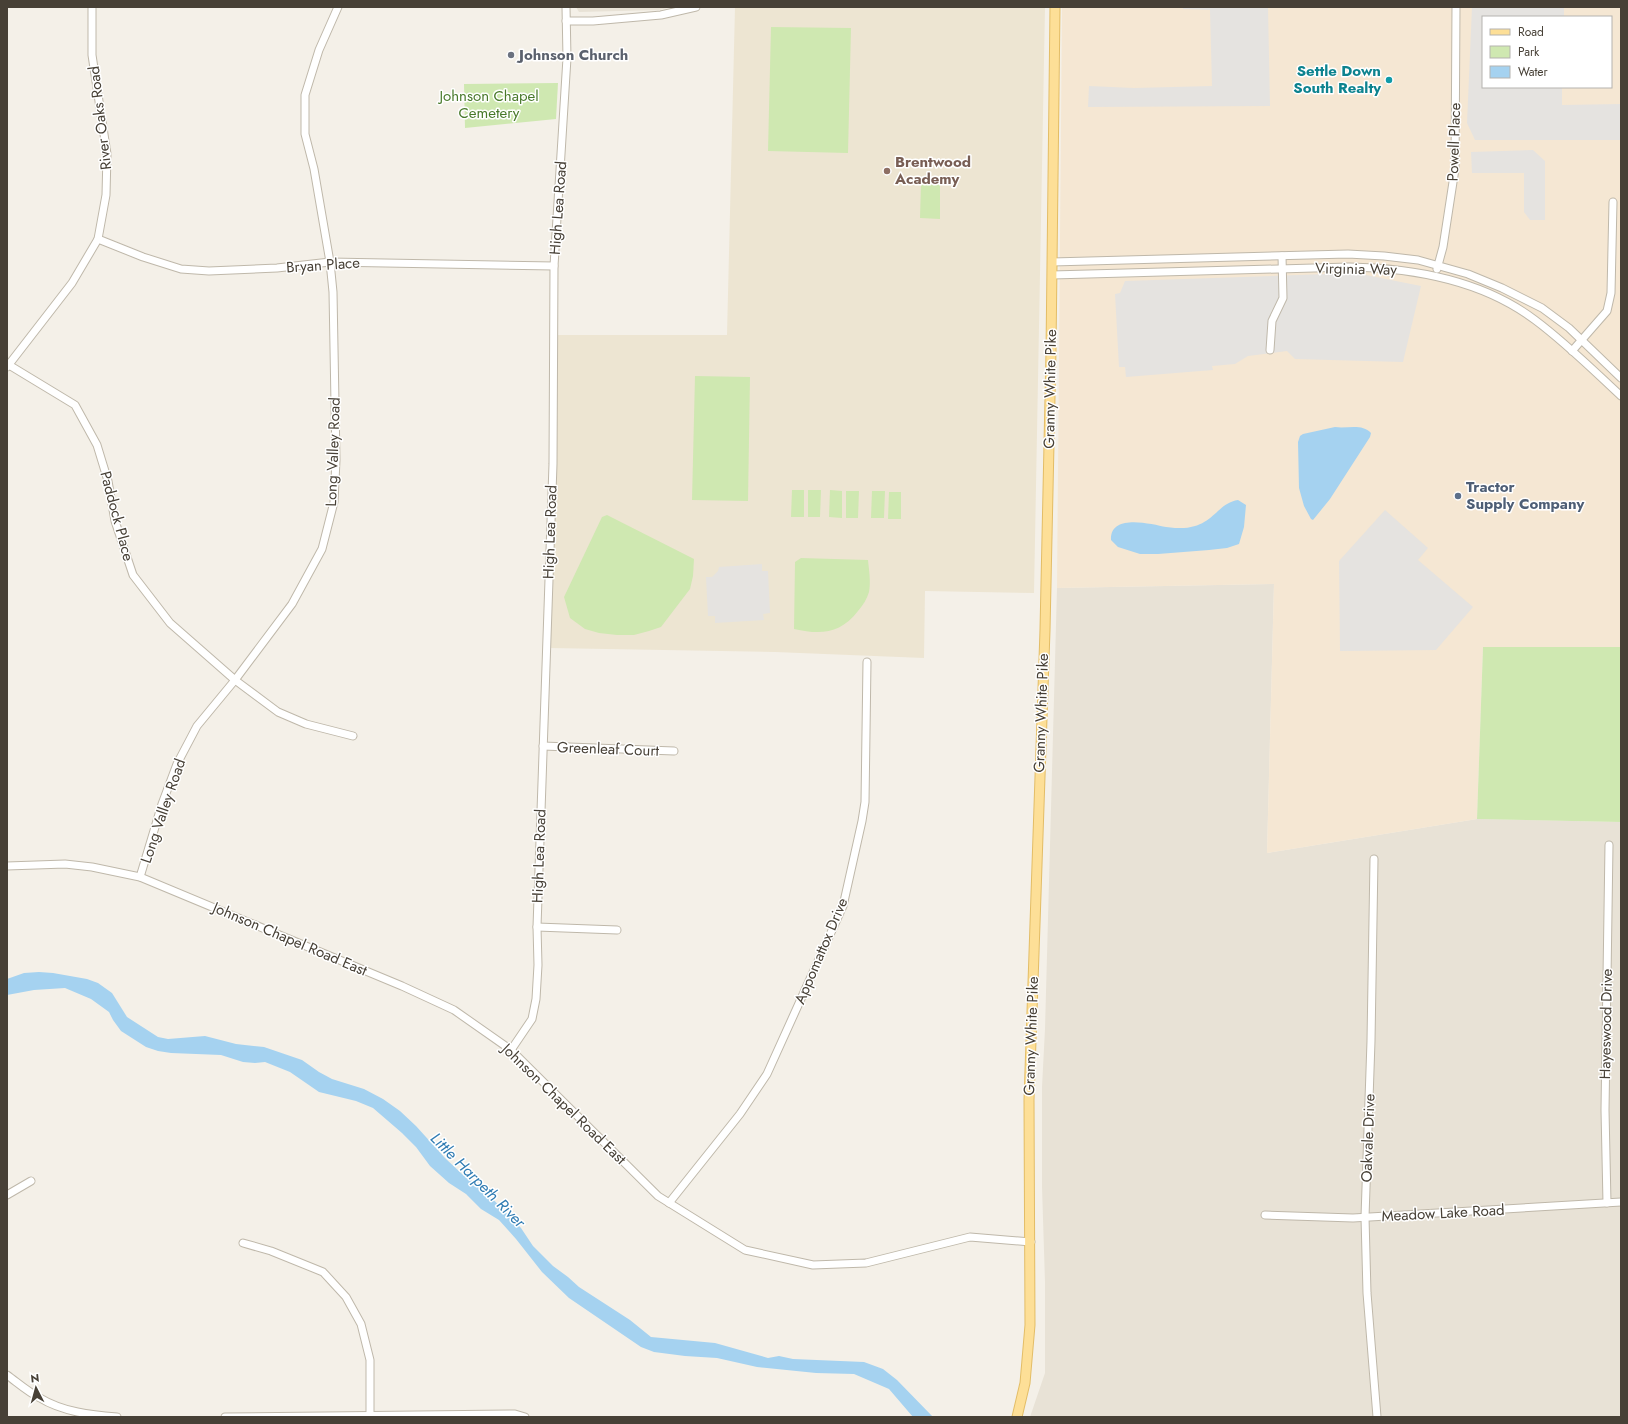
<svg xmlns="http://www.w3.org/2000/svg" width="1628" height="1424" viewBox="0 0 1628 1424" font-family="Jost,sans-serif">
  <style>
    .residential { fill: #e8e2d6 }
    .commercial { fill: #f5e7d3; fill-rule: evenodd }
    .education { fill: #ede5d2 }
    .green { fill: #cfe8b1 }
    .parking { fill: #e5e3e0 }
    .water { fill: #a5d2f0 }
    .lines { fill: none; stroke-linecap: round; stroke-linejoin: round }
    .minor-casing { stroke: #bfb8aa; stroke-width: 9 }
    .major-casing { stroke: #e3bd66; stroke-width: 11 }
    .minor { stroke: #fff; stroke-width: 7 }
    .major { stroke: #fddf97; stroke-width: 9 }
    .worship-dot { fill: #6b7280; stroke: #fff; stroke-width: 1.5 }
    .culture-dot { fill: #0f9aa8; stroke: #fff; stroke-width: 1.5 }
    .education-dot { fill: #8d6e63; stroke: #fff; stroke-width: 1.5 }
    .service-dot { fill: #5c6f8a; stroke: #fff; stroke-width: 1.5 }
    .labels { text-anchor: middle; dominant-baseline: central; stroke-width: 3; stroke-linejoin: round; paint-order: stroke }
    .worship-label { font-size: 15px; font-weight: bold; fill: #5b616d; stroke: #fff; text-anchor: start }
    .culture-label { font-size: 15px; font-weight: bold; fill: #0d838f; stroke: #fff; text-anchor: end }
    .park-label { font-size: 15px; fill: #48792a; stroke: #fff }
    .street-label { font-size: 15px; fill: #474036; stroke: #fff }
    .education-label { font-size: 15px; font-weight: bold; fill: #785e54; stroke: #fff; text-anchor: start }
    .service-label { font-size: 15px; font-weight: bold; fill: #4e5e75; stroke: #fff; text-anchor: start }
    .water-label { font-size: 16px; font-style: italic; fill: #307cb3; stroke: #fff }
  </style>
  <rect width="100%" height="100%" fill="#f4f0e8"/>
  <!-- residential -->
  <g class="residential">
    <polygon points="576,7 672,7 659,10 579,12"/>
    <polygon points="1274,584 1267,853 1477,819 1621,822 1621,1417 1030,1417 1045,1373 1045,1282 1042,1187 1042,1087 1045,1029 1057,588"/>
  </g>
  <!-- commercial -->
  <path class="commercial" d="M1062 7H1621V647H1483L1477 819 1267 853 1274 584 1057 588ZM1483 17H1611V87H1483Z"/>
  <!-- education -->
  <polygon class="education" points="735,7 1045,7 1034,593 925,591 924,658 775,652 549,648 554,335 727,335"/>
  <!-- green -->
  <g class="green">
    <polygon points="771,27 851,28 848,153 768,151"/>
    <polygon points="558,83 556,119 465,128 464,84"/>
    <polygon points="921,183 940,183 940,219 920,218"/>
    <polygon points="695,376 750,377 748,501 692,500"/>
    <polygon points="792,490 804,490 804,517 791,517"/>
    <polygon points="808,490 821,490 820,517 808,517"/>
    <polygon points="830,490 842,491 842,518 829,517"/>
    <polygon points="846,491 859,491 858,518 846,518"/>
    <polygon points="872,491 885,491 884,518 871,518"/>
    <polygon points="889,492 901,492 901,519 888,519"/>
    <polygon points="607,515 694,559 693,576 690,589 661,627 649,631 634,635 617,635 599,633 585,629 570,618 564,597 602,517"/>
    <path d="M801 558 868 560C869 570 871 582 869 592 867 599 863 605 858 611 840 634 821 635 794 629L795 562Z"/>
    <polygon points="1483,647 1621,647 1621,822 1477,819"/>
  </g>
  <!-- parking -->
  <g class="parking">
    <polygon points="1183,7 1268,7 1270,106 1088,107 1089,86 1134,88 1212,86 1210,10 1183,9"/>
    <polygon points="1472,7 1564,7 1564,17 1483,17 1483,87 1562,87 1562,105 1621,104 1621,140 1475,140 1467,123"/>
    <polygon points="1533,150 1545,161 1545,220 1530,220 1524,212 1524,173 1472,173 1471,152"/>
    <polygon points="1356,273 1421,286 1403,362 1295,359 1287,351 1248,356 1235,364 1212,366 1213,370 1126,377 1125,367 1119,367 1115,294 1120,293 1125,281"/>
    <polygon points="1385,510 1428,548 1418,560 1473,607 1436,650 1340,651 1339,561"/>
    <polygon points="762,564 762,571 768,571 770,613 763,614 764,620 715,623 715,616 708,616 706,577 712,577 718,571 719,567"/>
  </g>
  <!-- water -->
  <g class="water">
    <path d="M1335 427C1347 429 1362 423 1371 433L1370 437 1330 499 1313 520 1311 519 1304 506 1299 488 1298 442 1300 436 1303 434Z"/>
    <path d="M1238 500 1246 505 1244 527 1239 544 1227 548 1209 550 1158 554H1140L1118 547 1111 540C1110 513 1151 524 1166 527 1172 528 1178 528 1184 528 1214 526 1217 503 1238 500Z"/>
    <polygon points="39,972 53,973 87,979 98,983 112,993 127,1017 158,1037 168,1039 205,1036 236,1044 264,1047 302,1060 319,1072 332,1079 364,1089 383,1099 400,1111 416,1126 445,1158 462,1174 482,1188 521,1228 533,1246 553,1266 568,1277 579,1287 630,1320 651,1337 715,1343 768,1358 779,1356 793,1359 864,1362 883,1369 897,1380 933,1417 913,1417 889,1389 854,1374 816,1373 757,1367 717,1358 685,1356 654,1352 641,1347 569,1298 542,1272 516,1239 499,1220 481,1209 466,1194 449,1183 430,1166 416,1147 402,1133 373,1108 356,1101 319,1092 290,1072 265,1062 255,1063 243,1062 221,1055 171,1053 158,1051 146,1047 121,1031 113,1020 109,1012 91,999 65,988 34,990 7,995 7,979 24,973"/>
  </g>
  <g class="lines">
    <!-- minor casing -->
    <g class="minor-casing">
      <g id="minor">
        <polyline points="566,21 593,21 661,15 696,7"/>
        <polyline points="98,239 143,257 181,269 209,271 277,268 330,262 554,266"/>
        <polyline points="1052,262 1348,254 1384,256 1418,260 1468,274 1502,288 1542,308 1569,328 1621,378"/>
        <polyline points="1437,269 1443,247 1455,169 1456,7"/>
        <path d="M1052 275 1349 267C1414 268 1482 280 1535 320 1566 343 1593 370 1621 396"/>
        <polyline points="1270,350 1272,321 1283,298 1282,256"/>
        <polyline points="1572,351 1607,311 1611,293 1613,202"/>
        <polyline points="9,365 75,405 97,445 108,481 115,521 133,575 170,623 235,680 278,712 306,724 353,736"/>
        <polyline points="7,367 72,283 98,239 106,195 107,154 92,55 92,7"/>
        <polyline points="543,746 674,751"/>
        <polyline points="1374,859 1371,1041 1365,1217 1367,1293 1377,1417"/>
        <polyline points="7,866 65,864 92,867 140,877 402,986 454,1010 511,1050 658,1196 745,1250 813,1265 866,1263 970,1237 1031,1242"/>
        <polyline points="140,877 162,804 177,764 197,726 235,680 292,604 322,549 334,502 336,460 333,292 330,262 314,169 305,134 305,95 319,50 338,7"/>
        <polyline points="537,927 617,930"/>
        <polyline points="511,1050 532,1019 536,999 538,965 537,927 553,464 554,266 567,58 566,7"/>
        <polyline points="7,1195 31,1181"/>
        <polyline points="669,1203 740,1114 767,1074 843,906 862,821 865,802 867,662"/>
        <polyline points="1607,1203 1605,1110 1609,845"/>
        <polyline points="1265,1215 1353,1218 1621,1202"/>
        <polyline points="243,1243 271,1251 323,1272 346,1297 361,1324 370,1360 370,1417"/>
        <path d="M7 1375C18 1383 28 1392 40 1398 63 1412 91 1415 117 1417"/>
        <polyline points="225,1417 515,1414 525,1417"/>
      </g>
    </g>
    <!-- major casing -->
    <g class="major-casing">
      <polyline id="major" points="1017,1417 1025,1383 1030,1325 1029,1100 1045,630 1051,351 1055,7"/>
    </g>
    <!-- minor -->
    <use href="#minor" class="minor"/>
    <!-- major -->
    <use href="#major" class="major"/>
  </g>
  <!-- markers -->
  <circle class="worship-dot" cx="511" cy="55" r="4"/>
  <circle class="culture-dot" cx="1389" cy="80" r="4"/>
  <circle class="education-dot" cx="887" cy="171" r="4"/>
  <circle class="service-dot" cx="1458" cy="496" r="4"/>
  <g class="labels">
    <!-- worship labels -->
    <g class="worship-label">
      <text x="519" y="55">Johnson Church</text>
    </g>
    <!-- culture labels -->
    <g class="culture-label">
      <text x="1381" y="71">Settle Down<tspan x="1381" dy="17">South Realty</tspan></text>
    </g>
    <!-- park labels -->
    <g class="park-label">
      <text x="489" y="96">Johnson Chapel<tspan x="489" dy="17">Cemetery</tspan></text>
    </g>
    <!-- street labels -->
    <g class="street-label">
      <text transform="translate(100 118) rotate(-97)">River Oaks Road</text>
      <text transform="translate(1454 142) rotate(-88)">Powell Place</text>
      <text transform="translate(558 208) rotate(-86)">High Lea Road</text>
      <text transform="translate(323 265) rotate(-4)">Bryan Place</text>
      <text transform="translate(1356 269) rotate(1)">Virginia Way</text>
      <text transform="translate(1050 389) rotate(-89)">Granny White Pike</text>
      <text transform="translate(333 452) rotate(-88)">Long Valley Road</text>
      <text transform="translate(117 516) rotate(75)">Paddock Place</text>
      <text transform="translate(550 532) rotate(-88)">High Lea Road</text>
      <text transform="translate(1041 713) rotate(-88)">Granny White Pike</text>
      <text transform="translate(608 749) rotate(2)">Greenleaf Court</text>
      <text transform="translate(163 811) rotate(-71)">Long Valley Road</text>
      <text transform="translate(539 856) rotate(-88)">High Lea Road</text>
      <text transform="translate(290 939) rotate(23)">Johnson Chapel Road East</text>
      <text transform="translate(821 951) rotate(-67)">Appomattox Drive</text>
      <text transform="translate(1606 1024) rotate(-89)">Hayeswood Drive</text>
      <text transform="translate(1031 1036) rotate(-88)">Granny White Pike</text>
      <text transform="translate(564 1104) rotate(44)">Johnson Chapel Road East</text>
      <text transform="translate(1368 1138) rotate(-88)">Oakvale Drive</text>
      <text transform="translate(1443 1213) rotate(-3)">Meadow Lake Road</text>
    </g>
    <!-- education labels -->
    <g class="education-label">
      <text x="895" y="162">Brentwood<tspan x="895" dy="17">Academy</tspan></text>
    </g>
    <!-- service labels -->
    <g class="service-label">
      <text x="1466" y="487">Tractor<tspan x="1466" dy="17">Supply Company</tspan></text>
    </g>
    <!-- water labels -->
    <g class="water-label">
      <text transform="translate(478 1180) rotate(45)">Little Harpeth River</text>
    </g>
  </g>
  <!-- border -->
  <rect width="1628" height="1424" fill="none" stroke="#474036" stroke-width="16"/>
  <!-- legend -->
  <rect x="1482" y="16" width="130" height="72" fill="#ffffff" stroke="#b5b3af"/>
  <rect x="1490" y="29" width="20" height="6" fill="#fddf97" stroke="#b5b3af"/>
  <text x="1518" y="36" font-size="12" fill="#474036">Road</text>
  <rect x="1490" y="46" width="20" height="12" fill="#cfe8b1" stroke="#b5b3af"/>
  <text x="1518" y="56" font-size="12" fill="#474036">Park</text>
  <rect x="1490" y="66" width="20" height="12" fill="#a5d2f0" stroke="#b5b3af"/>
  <text x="1518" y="76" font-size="12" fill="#474036">Water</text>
  <!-- north arrow -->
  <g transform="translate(36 1388) rotate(354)" stroke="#ffffff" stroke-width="3" paint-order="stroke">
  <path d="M0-3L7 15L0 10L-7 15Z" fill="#474036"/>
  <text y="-6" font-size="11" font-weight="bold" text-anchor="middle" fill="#474036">N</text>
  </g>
</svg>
